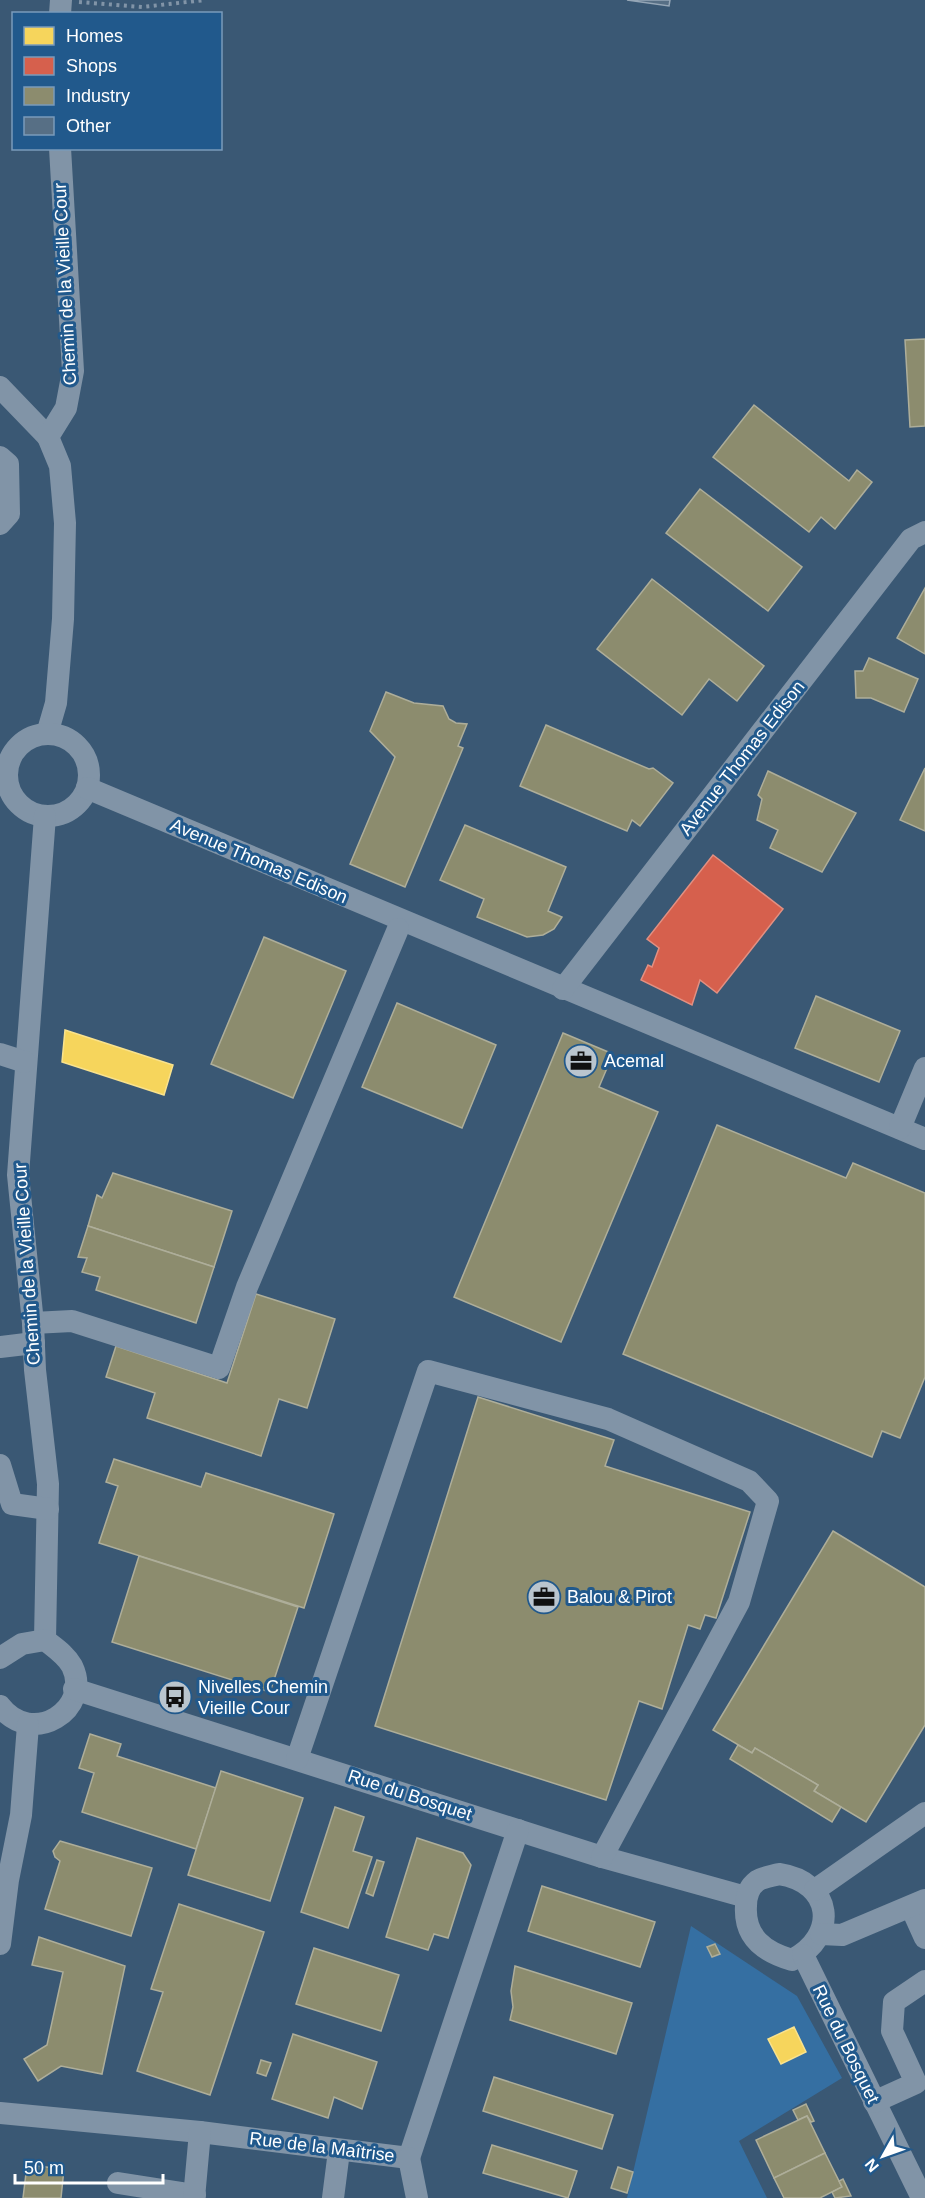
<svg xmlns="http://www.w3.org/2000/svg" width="925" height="2198" viewBox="0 0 925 2198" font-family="Arial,sans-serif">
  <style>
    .green { fill: #356fa2 }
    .homes { fill: #f6d55c; stroke: #f9e28d; stroke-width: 1.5 }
    .shops { fill: #d6604d; stroke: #e29082; stroke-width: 1.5 }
    .industry { fill: #8c8c6e; stroke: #aeae9a; stroke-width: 1.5 }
    .building { fill: #576f85; stroke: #95a6b6; stroke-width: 1.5 }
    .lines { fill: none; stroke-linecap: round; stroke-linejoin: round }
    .path { stroke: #8194a7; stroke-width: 4; stroke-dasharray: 3 4.5; stroke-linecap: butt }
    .minor { stroke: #8194a7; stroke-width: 22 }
    .labels { text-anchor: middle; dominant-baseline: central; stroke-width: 6; stroke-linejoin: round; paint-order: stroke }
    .street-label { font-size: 18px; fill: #fff; stroke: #21598c }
    .poi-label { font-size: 18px; fill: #fff; stroke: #21598c; text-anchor: start }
  </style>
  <rect width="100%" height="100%" fill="#3a5874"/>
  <!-- green -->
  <polygon class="green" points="691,1926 797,1996 842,2078 739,2141 767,2198 627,2198"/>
  <!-- homes -->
  <g class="homes">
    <polygon points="65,1030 173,1065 164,1095 62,1062"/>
    <polygon points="794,2027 806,2052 781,2064 768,2039"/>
  </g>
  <!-- shops -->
  <polygon class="shops" points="713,855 783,909 717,993 700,980 692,1005 641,980 648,965 652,967 659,948 647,939"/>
  <!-- industry -->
  <g class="industry">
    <polygon points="925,339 925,426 910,427 905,340"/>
    <polygon points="754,405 849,481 857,470 872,482 835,529 821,517 809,532 713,457"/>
    <polygon points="700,489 802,567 768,611 666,533"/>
    <polygon points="652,579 764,666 737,701 709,679 682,715 597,649"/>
    <polygon points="925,588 925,654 897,638"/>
    <polygon points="869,658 918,679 904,712 871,698 856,698 855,671 863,671"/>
    <polygon points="386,692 414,703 443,706 449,719 456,723 467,724 458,746 463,748 405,887 350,864 395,757 370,731"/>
    <polygon points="546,725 649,769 653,768 673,783 640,826 632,820 627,831 520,786"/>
    <polygon points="925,768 925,831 900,820"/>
    <polygon points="768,771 856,813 822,872 770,848 778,830 757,820 762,799 758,795"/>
    <polygon points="465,825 566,867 548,911 562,917 554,929 543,935 527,937 477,917 484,899 440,880"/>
    <polygon points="264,937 346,971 293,1098 211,1064"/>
    <polygon points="816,996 900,1031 879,1082 795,1048"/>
    <polygon points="397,1003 496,1045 462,1128 362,1087"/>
    <polygon points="563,1033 613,1054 599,1087 658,1112 561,1342 454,1297"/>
    <polygon points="717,1125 846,1178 853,1163 925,1193 925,1377 900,1438 882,1431 872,1457 623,1354"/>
    <polygon points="113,1173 232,1211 214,1267 88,1226 97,1195 102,1198"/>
    <polygon points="88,1226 214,1267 196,1323 96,1290 100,1277 82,1272 87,1258 78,1257"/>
    <polygon points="256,1294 335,1319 307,1408 279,1399 261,1456 147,1418 155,1393 106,1377 116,1346 227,1383"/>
    <polygon points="478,1397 614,1440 605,1466 750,1512 716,1618 705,1615 700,1629 688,1625 662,1709 639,1701 606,1800 375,1726"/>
    <polygon points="114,1459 201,1487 206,1473 334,1514 304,1608 99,1543 118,1486 106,1482"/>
    <polygon points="833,1531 925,1587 925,1725 866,1822 814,1791 818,1785 755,1748 752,1753 713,1730"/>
    <polygon points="139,1556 298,1607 270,1692 112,1642"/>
    <polygon points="90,1734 121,1744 117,1756 216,1788 196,1849 82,1812 94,1773 79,1768"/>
    <polygon points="738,1745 752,1753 755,1748 818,1785 814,1791 841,1807 832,1822 730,1759"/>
    <polygon points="221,1771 303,1798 270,1901 188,1875"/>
    <polygon points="335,1807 364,1817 353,1851 372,1857 348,1928 301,1912"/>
    <polygon points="417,1838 463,1853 471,1865 448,1938 434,1934 428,1950 386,1937"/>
    <polygon points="60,1841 152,1868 131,1936 45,1909 60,1861 55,1857 53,1851"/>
    <polygon points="377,1860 384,1862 373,1896 366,1893"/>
    <polygon points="542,1886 655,1922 640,1967 528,1931"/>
    <polygon points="179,1904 264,1932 210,2095 137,2071 163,1992 151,1989"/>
    <polygon points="39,1937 125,1966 102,2074 61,2066 38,2081 24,2059 47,2045 63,1972 32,1965"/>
    <polygon points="715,1944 720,1954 712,1957 707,1947"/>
    <polygon points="314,1948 399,1975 381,2031 296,2004"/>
    <polygon points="515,1966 632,2003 616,2054 510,2020 513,2007 511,1991"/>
    <polygon points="293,2034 377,2062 362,2109 334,2097 328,2118 272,2099"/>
    <polygon points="261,2060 271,2063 266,2076 257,2073"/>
    <polygon points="494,2077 613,2115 602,2149 483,2111"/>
    <polygon points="806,2104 814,2121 811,2122 807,2116 798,2120 793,2110"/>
    <polygon points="807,2116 825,2153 774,2178 756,2140"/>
    <polygon points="492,2145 577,2171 568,2198 483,2173"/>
    <polygon points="825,2153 842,2187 820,2198 784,2198 774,2178"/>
    <polygon points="27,2165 64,2169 61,2198 23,2198"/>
    <polygon points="618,2167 633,2172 627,2193 611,2188"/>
    <polygon points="843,2179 851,2196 835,2198 832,2192 842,2187 839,2181"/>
  </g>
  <!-- building -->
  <polygon class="building" points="627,0 670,0 669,6"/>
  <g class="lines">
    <!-- path -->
    <polyline class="path" points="79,2 142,7 205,0"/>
    <!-- minor -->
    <g class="minor">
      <polyline points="60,14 61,0"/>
      <polyline points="0,387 48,437"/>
      <polyline points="0,457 8,464 9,514 0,524"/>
      <polyline points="47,734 56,703 63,619 65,523 60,466 48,437 66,408 73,371 60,148"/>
      <circle cx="48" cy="775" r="41"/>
      <polyline points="87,788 925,1139"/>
      <polyline points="45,816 18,1175 33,1323 35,1370 48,1484 45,1640"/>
      <polyline points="563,989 911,539 925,532"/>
      <polyline points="0,1054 25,1062"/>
      <polyline points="900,1128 925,1068"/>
      <polyline points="33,1323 72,1321 219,1368 247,1287 398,929"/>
      <polyline points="0,1347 34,1343"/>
      <polyline points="0,1465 12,1504 48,1509"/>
      <path d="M0 1658 22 1644 45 1640C55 1648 66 1655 72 1666 93 1709 32 1748 0 1706"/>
      <polyline points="74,1689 602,1857 746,1897"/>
      <polyline points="297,1759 428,1371 608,1419 749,1481 768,1501 739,1602 602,1857"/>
      <path d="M779 1874C833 1882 839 1936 792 1960 764 1952 744 1937 746 1906 746 1896 749 1887 757 1881 763 1877 773 1876 779 1874Z"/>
      <polyline points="815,1890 925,1813"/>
      <polyline points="911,1907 925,1938"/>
      <polyline points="821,1934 842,1935 925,1900"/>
      <polyline points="0,1944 8,1880 21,1815 28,1725"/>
      <polyline points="803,1955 922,2198"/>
      <polyline points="874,2102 916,2083 892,2031 894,2002 925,1981"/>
      <polyline points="0,2113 200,2132 409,2158 518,1830"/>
      <polyline points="409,2158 417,2198"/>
      <polyline points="118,2183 195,2195"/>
      <polyline points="194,2198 200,2132"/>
      <polyline points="333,2198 339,2151"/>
    </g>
  </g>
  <!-- icons -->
  <defs>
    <g id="office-disc" transform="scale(1.725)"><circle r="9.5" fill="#bac5ce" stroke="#21598c"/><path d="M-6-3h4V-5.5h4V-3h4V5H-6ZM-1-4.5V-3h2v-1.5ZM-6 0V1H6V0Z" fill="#111"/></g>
    <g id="bus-disc" transform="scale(1.725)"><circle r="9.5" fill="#bac5ce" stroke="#21598c"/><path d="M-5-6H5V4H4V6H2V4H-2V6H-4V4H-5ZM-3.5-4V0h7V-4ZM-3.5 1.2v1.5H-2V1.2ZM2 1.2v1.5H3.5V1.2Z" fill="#111"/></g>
  </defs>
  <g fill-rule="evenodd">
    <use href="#office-disc" x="581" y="1061"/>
    <use href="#office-disc" x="544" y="1597"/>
    <use href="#bus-disc" x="175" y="1697"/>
  </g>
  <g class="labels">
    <!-- street labels -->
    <g class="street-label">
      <text transform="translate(65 284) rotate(-93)">Chemin de la Vieille Cour</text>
      <text transform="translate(742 758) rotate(-52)">Avenue Thomas Edison</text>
      <text transform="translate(259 861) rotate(23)">Avenue Thomas Edison</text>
      <text transform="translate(27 1264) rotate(-94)">Chemin de la Vieille Cour</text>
      <text transform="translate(410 1795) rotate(18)">Rue du Bosquet</text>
      <text transform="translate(846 2044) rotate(64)">Rue du Bosquet</text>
      <text transform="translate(322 2147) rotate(7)">Rue de la Maîtrise</text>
    </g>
    <!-- poi labels -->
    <g class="poi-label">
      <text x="604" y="1061">Acemal</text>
      <text x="567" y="1597">Balou &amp; Pirot</text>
      <text x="198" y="1687">Nivelles Chemin<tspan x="198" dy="21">Vieille Cour</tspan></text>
    </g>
  </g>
  <!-- legend -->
  <rect x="12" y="12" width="210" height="138" fill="#21598c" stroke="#7a9bba" stroke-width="1.5"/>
  <rect x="24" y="27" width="30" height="18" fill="#f6d55c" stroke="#7a9bba" stroke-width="1.5"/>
  <text x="66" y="42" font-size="18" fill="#ffffff">Homes</text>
  <rect x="24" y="57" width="30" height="18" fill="#d6604d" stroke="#7a9bba" stroke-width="1.5"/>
  <text x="66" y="72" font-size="18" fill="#ffffff">Shops</text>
  <rect x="24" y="87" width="30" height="18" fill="#8c8c6e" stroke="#7a9bba" stroke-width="1.5"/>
  <text x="66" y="102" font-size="18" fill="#ffffff">Industry</text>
  <rect x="24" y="117" width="30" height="18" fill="#576f85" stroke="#7a9bba" stroke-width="1.5"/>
  <text x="66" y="132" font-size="18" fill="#ffffff">Other</text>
  <!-- north arrow -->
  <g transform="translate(883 2156) rotate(230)" stroke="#21598c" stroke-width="4.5" paint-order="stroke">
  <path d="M0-4.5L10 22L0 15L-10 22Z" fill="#ffffff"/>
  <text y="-9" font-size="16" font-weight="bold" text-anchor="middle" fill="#ffffff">N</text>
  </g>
  <!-- scale -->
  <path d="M15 2174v9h148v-9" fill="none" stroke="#ffffff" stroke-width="3"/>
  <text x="24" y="2174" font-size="18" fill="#ffffff" stroke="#21598c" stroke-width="4.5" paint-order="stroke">50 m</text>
</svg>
